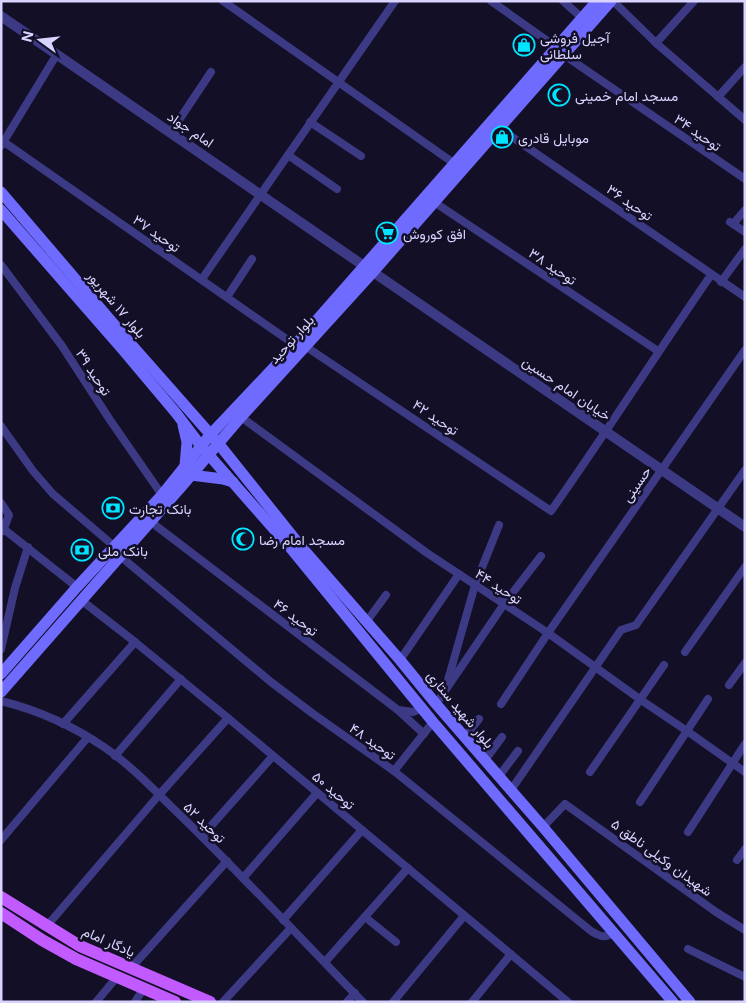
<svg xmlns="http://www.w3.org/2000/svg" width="746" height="1003" viewBox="0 0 746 1003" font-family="Inter,Vazirmatn,sans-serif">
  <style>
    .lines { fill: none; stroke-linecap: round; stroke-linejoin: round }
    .minor { stroke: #3d3a85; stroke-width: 8 }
    .tertiary { stroke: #3d3a85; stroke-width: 10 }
    .secondary { stroke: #6f6bff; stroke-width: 11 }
    .primary { stroke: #c25bff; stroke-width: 12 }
    .labels { text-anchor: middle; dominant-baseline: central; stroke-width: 5; stroke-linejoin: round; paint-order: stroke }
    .poi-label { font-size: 14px; fill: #d9d4ff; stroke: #130f26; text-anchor: start }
    .street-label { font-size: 14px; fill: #d9d4ff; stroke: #130f26 }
  </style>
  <rect width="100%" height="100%" fill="#130f26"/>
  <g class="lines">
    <!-- minor -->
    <g class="minor">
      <polyline points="223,1 455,164"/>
      <polyline points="491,1 556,47"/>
      <polyline points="563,1 582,18"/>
      <polyline points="613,1 656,43 745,120"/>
      <polyline points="656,43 694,1"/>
      <polyline points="564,55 745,179"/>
      <polyline points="718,97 745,67"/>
      <polyline points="310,122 361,156"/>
      <polyline points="499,128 745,297"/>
      <polyline points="171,132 211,72"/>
      <polyline points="4,142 295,345"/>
      <polyline points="1,146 57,54"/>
      <polyline points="288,155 337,189"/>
      <polyline points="434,202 658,351"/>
      <polyline points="730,222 745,232"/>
      <polyline points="733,224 745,210"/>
      <polyline points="1,265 62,346 110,420 162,495"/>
      <polyline points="202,279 395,1"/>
      <polyline points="721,282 745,249"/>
      <polyline points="227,297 252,259"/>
      <path d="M305 346 551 511C606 433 657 353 711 275"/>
      <polyline points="241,417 427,553 548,633 641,700 687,731 745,772"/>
      <polyline points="1,426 33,471 53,494 115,547"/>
      <polyline points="1,503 9,515 3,531"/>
      <polyline points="151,522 398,710 424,734"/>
      <polyline points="1,527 77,587"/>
      <path d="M120 556 271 682 312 713 394 771 591 931C600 936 604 939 613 933"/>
      <polyline points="81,600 135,642 228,718 568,1002"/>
      <polyline points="367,621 386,595"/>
      <polyline points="1,649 15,588 28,547"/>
      <polyline points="685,652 745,567"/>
      <polyline points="400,660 459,574"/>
      <polyline points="729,685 745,663"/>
      <polyline points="446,687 475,585 499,525"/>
      <path d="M1 701C37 710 73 726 104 747 132 766 156 792 180 815 243 876 302 940 363 1002"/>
      <polyline points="436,704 504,604 541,556"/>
      <polyline points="501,704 548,633 745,350"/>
      <polyline points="398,710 413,712 422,708"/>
      <polyline points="63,724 135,642"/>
      <polyline points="465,737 479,719"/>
      <polyline points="115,756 181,679"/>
      <polyline points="485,760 502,737"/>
      <polyline points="394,771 433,722"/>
      <polyline points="590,772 664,665"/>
      <polyline points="499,776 518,751"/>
      <polyline points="511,790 621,630 636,625 745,470"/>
      <polyline points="640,802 708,699"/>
      <polyline points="543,827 565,804 716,912 745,930"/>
      <polyline points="688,832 745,744"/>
      <polyline points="202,836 273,756"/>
      <polyline points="1,840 88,737"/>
      <polyline points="737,860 745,849"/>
      <polyline points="243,878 317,793"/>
      <polyline points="365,917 396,942"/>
      <polyline points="283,920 362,830"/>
      <polyline points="46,927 159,795 228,718"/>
      <polyline points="688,949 745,977"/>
      <polyline points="325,962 408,868"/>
      <polyline points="131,968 227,861"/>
      <polyline points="96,1002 117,977"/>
      <polyline points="135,1002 144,988"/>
      <polyline points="223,1002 291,928"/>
      <polyline points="347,1002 355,993"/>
      <polyline points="393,1002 464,916"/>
      <polyline points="472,1002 511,954"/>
    </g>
    <!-- tertiary -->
    <g class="tertiary">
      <polyline points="1,16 364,266"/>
      <polyline points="373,272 745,527"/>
    </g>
    <!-- secondary -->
    <g class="secondary">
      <polyline points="1,192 130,343 218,443 298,543 400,660 436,704 543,827 690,1002"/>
      <polyline points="1,210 123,350 176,413 201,446 293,551 433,722 673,1002"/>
      <polyline points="183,425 187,442 185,466"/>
      <polyline points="191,475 223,479 233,482"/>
      <polyline points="1,674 77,587 162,495 210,435 295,345 597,1"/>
      <polyline points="1,692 181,487 241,417 373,272 611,1"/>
    </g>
    <!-- primary -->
    <g class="primary">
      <polyline points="1,897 80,946 210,1002"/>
      <polyline points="1,913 42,940 76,959 175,1002"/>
    </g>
  </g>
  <!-- icons -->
  <defs>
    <g id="shop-ring" transform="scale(1.125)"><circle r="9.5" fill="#130f26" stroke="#00e5ff" stroke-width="1.5"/><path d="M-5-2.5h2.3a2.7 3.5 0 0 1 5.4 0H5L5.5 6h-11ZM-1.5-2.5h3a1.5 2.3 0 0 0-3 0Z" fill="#00e5ff"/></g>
    <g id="mosque-ring" transform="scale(1.125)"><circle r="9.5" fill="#130f26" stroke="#00e5ff" stroke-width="1.5"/><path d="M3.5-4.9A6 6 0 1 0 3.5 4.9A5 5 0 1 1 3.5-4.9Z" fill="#00e5ff"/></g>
    <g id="supermarket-ring" transform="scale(1.125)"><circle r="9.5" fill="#130f26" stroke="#00e5ff" stroke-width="1.5"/><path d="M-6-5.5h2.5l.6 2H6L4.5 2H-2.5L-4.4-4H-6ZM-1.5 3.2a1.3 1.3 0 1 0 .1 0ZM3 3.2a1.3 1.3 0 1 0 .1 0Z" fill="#00e5ff"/></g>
    <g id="bank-ring" transform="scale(1.125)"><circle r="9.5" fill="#130f26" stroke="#00e5ff" stroke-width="1.5"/><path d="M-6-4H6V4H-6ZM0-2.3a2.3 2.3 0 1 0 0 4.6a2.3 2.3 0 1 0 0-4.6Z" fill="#00e5ff"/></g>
  </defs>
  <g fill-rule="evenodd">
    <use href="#shop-ring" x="524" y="45"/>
    <use href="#mosque-ring" x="559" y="95"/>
    <use href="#shop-ring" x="502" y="137"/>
    <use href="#supermarket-ring" x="387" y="233"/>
    <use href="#bank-ring" x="113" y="508"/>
    <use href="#mosque-ring" x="243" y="539"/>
    <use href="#bank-ring" x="82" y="550"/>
  </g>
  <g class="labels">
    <!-- poi labels -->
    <g class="poi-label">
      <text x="540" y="37">آجیل فروشی<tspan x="540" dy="16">سلطانی</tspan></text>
      <text x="575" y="95">مسجد امام خمینی</text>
      <text x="518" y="137">موبایل قادری</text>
      <text x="403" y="233">افق کوروش</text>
      <text x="129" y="508">بانک تجارت</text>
      <text x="259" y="539">مسجد امام رضا</text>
      <text x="98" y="550">بانک ملی</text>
    </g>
    <!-- street labels -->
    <g class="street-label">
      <text transform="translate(191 129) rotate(34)">امام جواد</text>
      <text transform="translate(698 132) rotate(35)">توحید ۳۴</text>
      <text transform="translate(630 202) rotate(35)">توحید ۳۶</text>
      <text transform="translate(157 233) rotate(35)">توحید ۳۷</text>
      <text transform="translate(553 266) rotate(34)">توحید ۳۸</text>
      <text transform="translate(117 304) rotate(50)">بلوار ۱۷ شهریور</text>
      <text transform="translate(291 339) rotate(-48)">بلوار توحید</text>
      <text transform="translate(94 372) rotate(57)">توحید ۳۹</text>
      <text transform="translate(567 388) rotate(34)">خیابان امام حسین</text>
      <text transform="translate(436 417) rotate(34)">توحید ۴۲</text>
      <text transform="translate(636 484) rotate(-55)">حسینی</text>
      <text transform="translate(499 586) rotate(33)">توحید ۴۴</text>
      <text transform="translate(296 617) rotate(37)">توحید ۴۶</text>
      <text transform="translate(461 709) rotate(50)">بلوار شهید ستاری</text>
      <text transform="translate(373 741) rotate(35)">توحید ۴۸</text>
      <text transform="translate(334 790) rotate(40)">توحید ۵۰</text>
      <text transform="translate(205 822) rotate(44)">توحید ۵۲</text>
      <text transform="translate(662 857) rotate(36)">شهیدان وکیلی ناطق ۵</text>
      <text transform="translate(109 941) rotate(24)">یادگار امام</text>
    </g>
  </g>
  <!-- border -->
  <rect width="746" height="1003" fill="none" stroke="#d9d4ff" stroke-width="5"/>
  <!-- north arrow -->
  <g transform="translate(40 40) rotate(285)" stroke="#130f26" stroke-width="4" paint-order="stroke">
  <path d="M0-4L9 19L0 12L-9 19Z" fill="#d9d4ff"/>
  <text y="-8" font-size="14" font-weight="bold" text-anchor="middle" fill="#d9d4ff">N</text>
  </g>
</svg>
